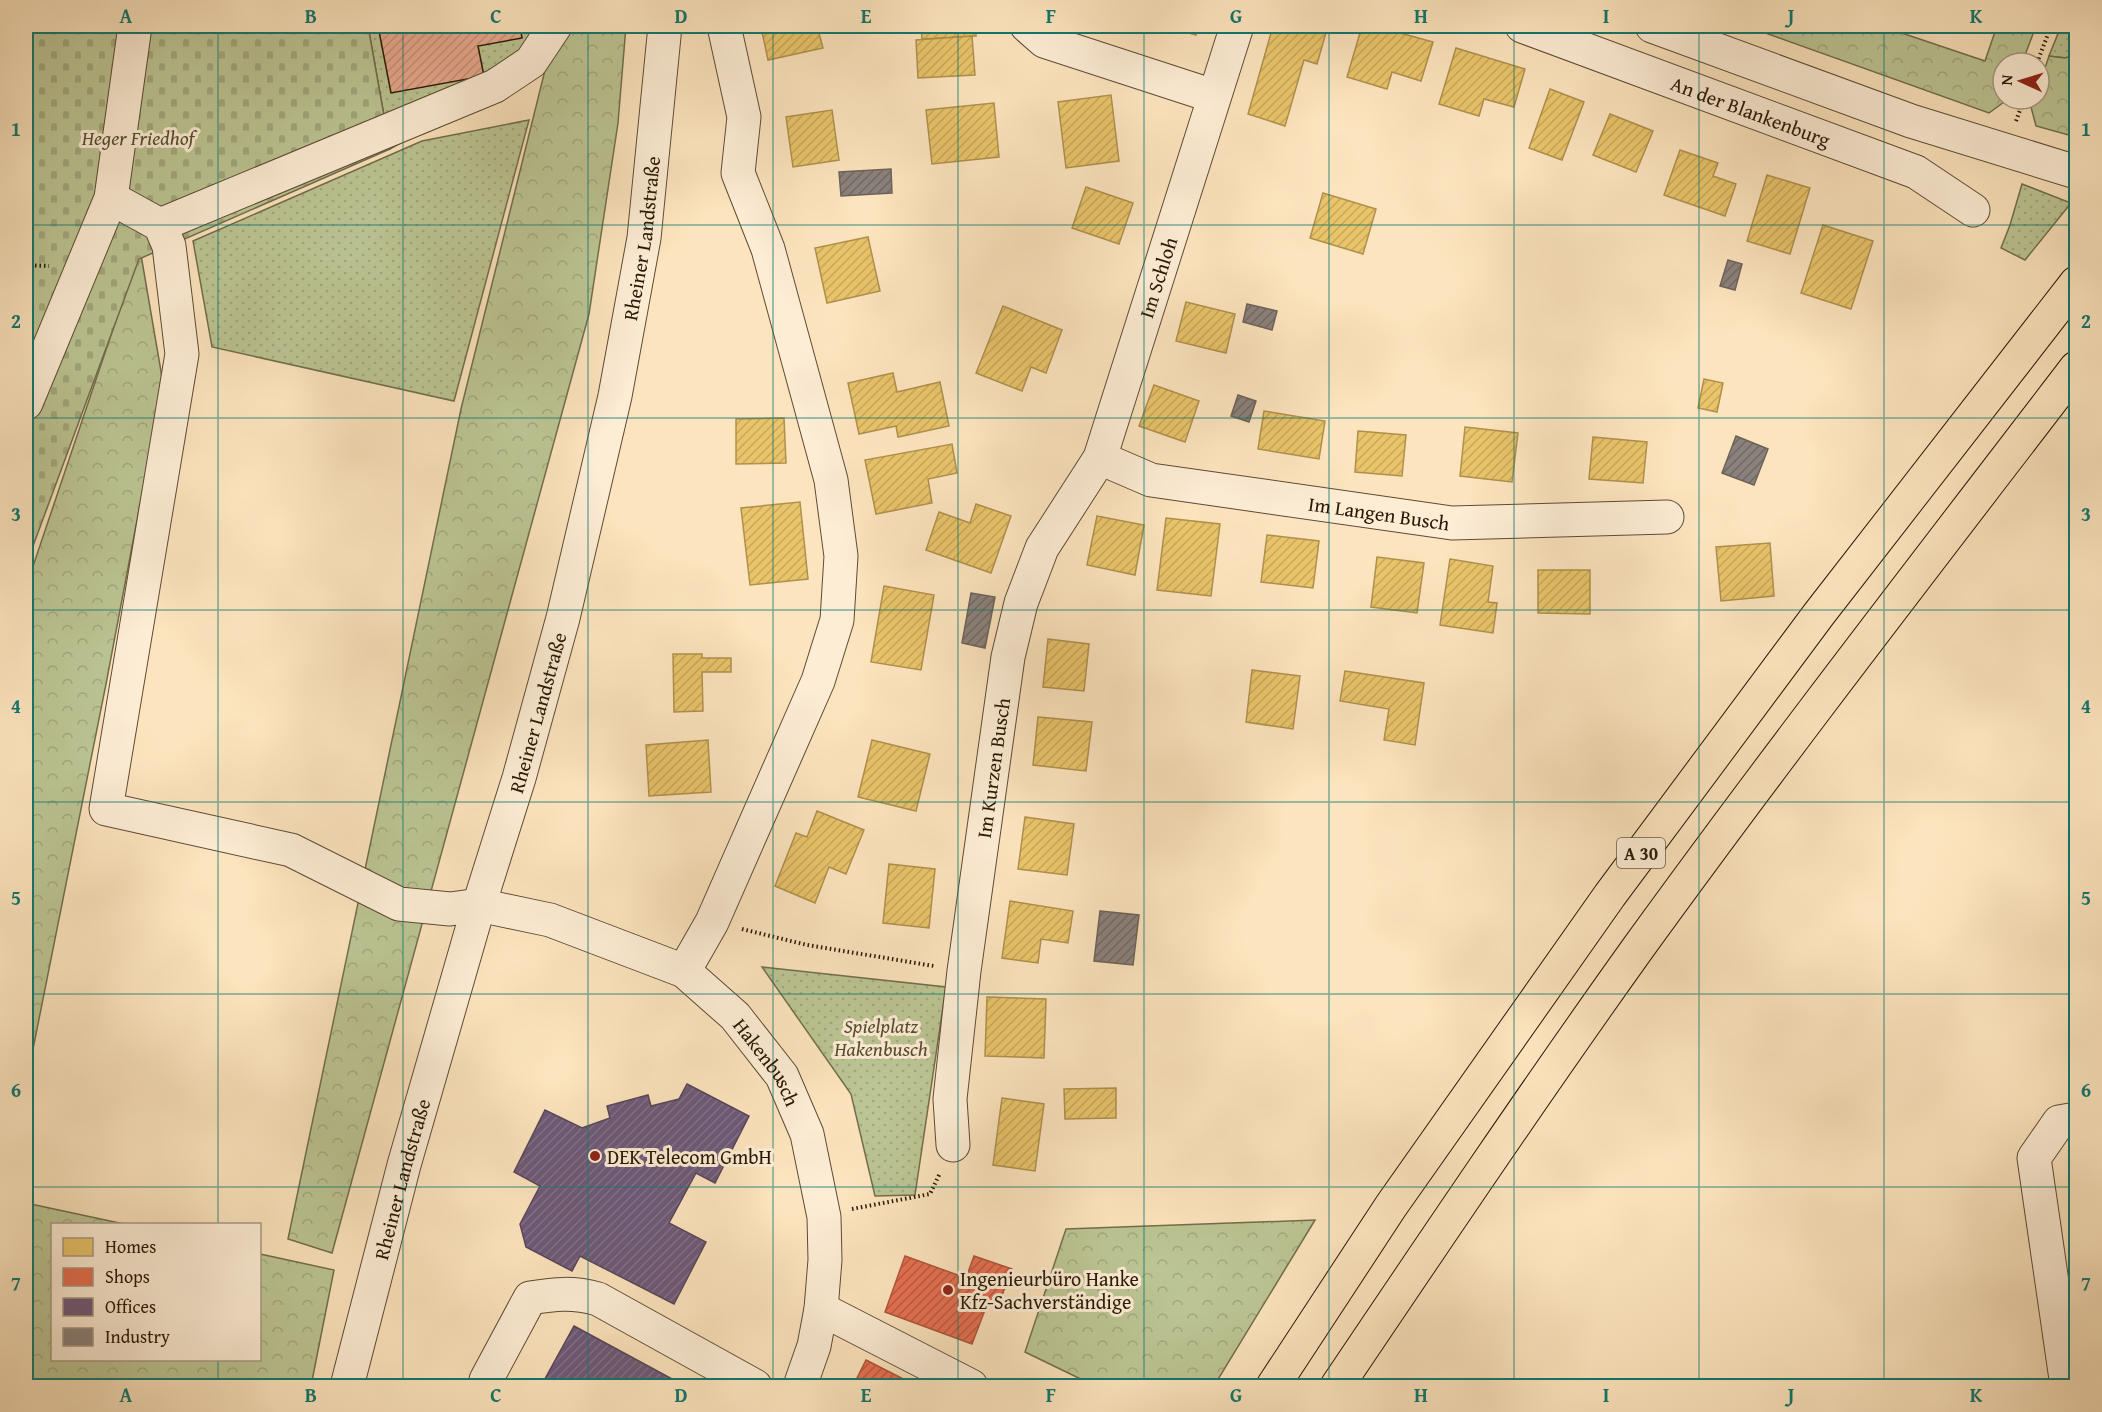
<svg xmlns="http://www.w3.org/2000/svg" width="2102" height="1412" viewBox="0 0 2102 1412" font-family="'Gentium Book Plus',serif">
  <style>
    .grass { fill: url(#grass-dots); stroke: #726e4d; stroke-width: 1.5 }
    .forest { fill: url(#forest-crowns); stroke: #726e4d; stroke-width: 1.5 }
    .cemetery { fill: url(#cemetery-stones); stroke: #726e4d; stroke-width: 1.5 }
    .homes { fill: url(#homes-hatch); stroke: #af904c; stroke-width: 1.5 }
    .shops { fill: url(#shops-hatch); stroke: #ae553a; stroke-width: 1.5 }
    .offices { fill: url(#offices-hatch); stroke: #584657; stroke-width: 1.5 }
    .industry { fill: url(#industry-hatch); stroke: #6d6259; stroke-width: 1.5 }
    .building { fill: url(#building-hatch); stroke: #281806; stroke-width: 1.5 }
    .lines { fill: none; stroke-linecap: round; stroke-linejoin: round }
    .minor-casing { stroke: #5d4b34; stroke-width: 35 }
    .highway-casing { stroke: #281806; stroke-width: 35 }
    .path { stroke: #281806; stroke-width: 4; stroke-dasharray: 1.5 3; stroke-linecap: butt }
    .minor { stroke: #fdedd5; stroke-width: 33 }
    .highway { stroke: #fce4be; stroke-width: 33 }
    .grid { fill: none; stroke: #0f766e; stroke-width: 1.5; stroke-opacity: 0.55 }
    .poi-dot { fill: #8f2418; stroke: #fdedd5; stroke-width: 2 }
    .labels { text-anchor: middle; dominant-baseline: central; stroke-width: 6; stroke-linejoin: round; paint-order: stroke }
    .shield { fill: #fdedd5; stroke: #685844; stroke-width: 1.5 }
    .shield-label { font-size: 18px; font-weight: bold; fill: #281806 }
    .street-label { font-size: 20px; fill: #281806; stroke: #fdedd5 }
    .park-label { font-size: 20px; font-style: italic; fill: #544c31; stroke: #fdedd5 }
    .poi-label { font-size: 20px; fill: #281806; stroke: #fdedd5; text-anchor: start }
    .neatline { fill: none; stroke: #0f766e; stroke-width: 2 }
    .grid-label { font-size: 20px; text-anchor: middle; font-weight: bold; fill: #0f766e }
  </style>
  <defs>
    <pattern id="grass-dots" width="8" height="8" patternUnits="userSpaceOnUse" patternTransform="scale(1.5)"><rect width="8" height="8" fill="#bcc594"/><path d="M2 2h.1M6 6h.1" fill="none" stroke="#a2a87e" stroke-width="1.8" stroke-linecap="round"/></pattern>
    <pattern id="forest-crowns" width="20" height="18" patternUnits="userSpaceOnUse" patternTransform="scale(1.5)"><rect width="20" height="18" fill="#bcc594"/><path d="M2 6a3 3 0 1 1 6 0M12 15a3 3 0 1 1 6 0" fill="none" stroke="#a2a87e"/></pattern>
    <pattern id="cemetery-stones" width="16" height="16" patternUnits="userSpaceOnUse" patternTransform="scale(1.5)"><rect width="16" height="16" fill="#bcc594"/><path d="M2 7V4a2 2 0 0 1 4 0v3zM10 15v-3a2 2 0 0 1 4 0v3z" fill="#a2a87e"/></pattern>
    <pattern id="homes-hatch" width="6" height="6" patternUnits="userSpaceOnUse" patternTransform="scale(1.5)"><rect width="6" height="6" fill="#e9c46a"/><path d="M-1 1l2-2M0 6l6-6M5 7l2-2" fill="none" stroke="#c8a85a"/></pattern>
    <pattern id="shops-hatch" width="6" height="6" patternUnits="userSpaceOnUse" patternTransform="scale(1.5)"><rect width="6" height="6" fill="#e76f51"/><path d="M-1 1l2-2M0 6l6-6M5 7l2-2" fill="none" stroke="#bb5a41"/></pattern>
    <pattern id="offices-hatch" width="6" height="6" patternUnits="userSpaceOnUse" patternTransform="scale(1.5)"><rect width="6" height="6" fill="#6d597a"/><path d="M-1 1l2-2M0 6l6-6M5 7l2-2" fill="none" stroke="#817188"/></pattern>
    <pattern id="industry-hatch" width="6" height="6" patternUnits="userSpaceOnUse" patternTransform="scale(1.5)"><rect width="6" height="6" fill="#8a817c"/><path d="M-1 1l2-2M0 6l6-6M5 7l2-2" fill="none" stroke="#716964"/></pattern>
    <pattern id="building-hatch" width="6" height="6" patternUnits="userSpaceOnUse" patternTransform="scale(1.5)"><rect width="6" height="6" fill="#e9aa90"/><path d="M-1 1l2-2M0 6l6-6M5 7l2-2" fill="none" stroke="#c8927b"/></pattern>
  </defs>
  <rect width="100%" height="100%" fill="#fce4be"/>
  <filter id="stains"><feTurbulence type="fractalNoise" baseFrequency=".00333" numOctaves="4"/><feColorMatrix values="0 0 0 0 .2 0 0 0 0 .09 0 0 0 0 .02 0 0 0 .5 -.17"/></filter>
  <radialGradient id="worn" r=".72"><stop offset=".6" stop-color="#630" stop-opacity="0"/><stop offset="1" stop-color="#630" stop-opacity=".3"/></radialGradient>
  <!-- grass -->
  <g class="grass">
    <polygon points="368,26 564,26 548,58 390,149"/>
    <polygon points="2061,26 2076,26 2076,55 2065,58 2049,56"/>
    <polygon points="529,120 454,401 212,347 193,241 422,141"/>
    <polygon points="2022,184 2071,203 2025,260 2001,248 2010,225"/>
    <polygon points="762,967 946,987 915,1195 875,1196 851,1094"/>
  </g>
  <!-- forest -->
  <g class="forest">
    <polygon points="564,26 626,26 618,123 589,314 332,1253 288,1239 461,409 548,58"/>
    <polygon points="1746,26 1881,26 1985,61 1997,26 2036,26 2022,63 2003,63 2003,99 2008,99 1989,113"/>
    <polygon points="2076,55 2076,137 2036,126 2031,107 2034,99 2039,99 2039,86 2049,56 2065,58"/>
    <polygon points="140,249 163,383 106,684 26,1084 26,587"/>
    <polygon points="26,1203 124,1224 52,1224 52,1360 260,1360 260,1254 334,1270 311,1386 26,1386"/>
    <polygon points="1315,1220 1214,1386 1095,1386 1025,1352 1066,1229"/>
  </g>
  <!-- cemetery -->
  <polygon class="cemetery" points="26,26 368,26 390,149 139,259 26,565"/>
  <!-- homes -->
  <g class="homes">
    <polygon points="767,26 817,26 823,48 768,60 761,27"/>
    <polygon points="921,26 976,26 976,36 922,39"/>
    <polygon points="1165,26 1199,26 1196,35"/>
    <polygon points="1273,26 1317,26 1327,29 1317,64 1304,60 1285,126 1248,114"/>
    <polygon points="1362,26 1375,26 1433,42 1421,81 1392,72 1387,89 1347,77"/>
    <polygon points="972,36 975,75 918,78 916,40"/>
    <polygon points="1456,48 1525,69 1514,107 1484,99 1479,116 1439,104"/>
    <polygon points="1550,89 1584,102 1562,160 1529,148"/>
    <polygon points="1111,95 1119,161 1066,168 1058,102"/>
    <polygon points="994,103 999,157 932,164 926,110"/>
    <polygon points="832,110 839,160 793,167 786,117"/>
    <polygon points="1610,114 1653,131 1636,172 1593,155"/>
    <polygon points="1680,150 1718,163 1713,176 1736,184 1725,216 1664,195"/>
    <polygon points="1767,175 1810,188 1790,254 1747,241"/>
    <polygon points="1086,187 1133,203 1119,244 1072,228"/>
    <polygon points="1323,193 1376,209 1363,254 1310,238"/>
    <polygon points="1823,225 1873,241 1851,309 1801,293"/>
    <polygon points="868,237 880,291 827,303 815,248"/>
    <polygon points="1186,302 1235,314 1226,353 1176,341"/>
    <polygon points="1003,306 1062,330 1046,373 1031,367 1022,391 976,373"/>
    <polygon points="893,373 897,392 940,382 949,426 898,437 896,426 859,434 848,383"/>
    <polygon points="1704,379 1723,383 1717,412 1698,408"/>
    <polygon points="1154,385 1199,401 1185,442 1139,426"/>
    <polygon points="1264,411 1325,421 1319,459 1258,449"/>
    <polygon points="784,418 786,463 736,464 736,419"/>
    <polygon points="1465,427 1518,433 1512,482 1460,476"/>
    <polygon points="1358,431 1406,435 1402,476 1355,472"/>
    <polygon points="1593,437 1647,442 1643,483 1589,479"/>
    <polygon points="952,444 957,473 928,479 932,503 876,514 865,460"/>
    <polygon points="800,502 808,579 750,585 741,508"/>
    <polygon points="976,504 1011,516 991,573 926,550 939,512 970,523"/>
    <polygon points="1097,516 1144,525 1135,575 1087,565"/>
    <polygon points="1166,518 1220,524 1211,596 1157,590"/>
    <polygon points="1267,535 1319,541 1313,588 1261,582"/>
    <polygon points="1770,543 1774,596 1721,601 1716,547"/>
    <polygon points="1377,557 1424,563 1417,613 1371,607"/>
    <polygon points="1450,559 1493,566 1488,602 1497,603 1493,633 1440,625"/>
    <polygon points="1538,570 1590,570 1590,614 1538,613"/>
    <polygon points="884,586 934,595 921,670 871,662"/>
    <polygon points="1048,639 1089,644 1084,691 1043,687"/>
    <polygon points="673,654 702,654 702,658 731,658 731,672 702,672 703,711 674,712"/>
    <polygon points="1252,670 1300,676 1293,729 1246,722"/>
    <polygon points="1345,671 1424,683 1415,745 1384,740 1389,709 1340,701"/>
    <polygon points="1038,717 1092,722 1086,771 1033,765"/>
    <polygon points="708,740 711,792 649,796 646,745"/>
    <polygon points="872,740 930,754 916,811 858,797"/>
    <polygon points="817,811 864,830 846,874 829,867 815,903 775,886 796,833 807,837"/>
    <polygon points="1025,817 1074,824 1067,875 1018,869"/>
    <polygon points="889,864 935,869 929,928 883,923"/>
    <polygon points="1010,901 1073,911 1068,943 1041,939 1038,963 1002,958"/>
    <polygon points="987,997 1046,999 1044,1058 985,1056"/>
    <polygon points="1116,1088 1116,1118 1065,1119 1064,1089"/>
    <polygon points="1002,1098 1044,1104 1035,1171 993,1165"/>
  </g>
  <!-- shops -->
  <g class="shops">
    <polygon points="905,1256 966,1278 974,1256 1012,1269 998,1306 988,1302 972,1344 885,1312"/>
    <polygon points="866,1360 917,1386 853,1386"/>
  </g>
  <!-- offices -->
  <g class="offices">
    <polygon points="687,1084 749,1116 715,1183 696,1173 669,1223 706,1242 674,1304 580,1256 572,1271 526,1247 520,1224 540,1186 514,1172 545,1110 582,1128 610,1118 607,1106 648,1095 651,1106 679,1099"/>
    <polygon points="574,1326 685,1386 541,1386"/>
  </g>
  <!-- industry -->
  <g class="industry">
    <polygon points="891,169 892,193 841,196 839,172"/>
    <polygon points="1728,260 1742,264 1735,290 1720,286"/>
    <polygon points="1247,304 1277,311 1272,330 1243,322"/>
    <polygon points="1238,395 1256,401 1249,422 1231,416"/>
    <polygon points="1736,436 1768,449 1754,485 1722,473"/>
    <polygon points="971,593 995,597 985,648 962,643"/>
    <polygon points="1100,911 1139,915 1133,965 1094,961"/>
  </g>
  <!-- building -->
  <polygon class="building" points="378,26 520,26 522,38 478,46 484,76 391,93"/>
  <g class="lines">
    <!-- minor casing -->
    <g class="minor-casing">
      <g id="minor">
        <polyline points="1027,26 1044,41 1213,96"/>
        <path id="s1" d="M1522 26 1916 172 1973 210"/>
        <polyline points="1652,26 1911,121 2076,172"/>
        <path id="s2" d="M111 198 160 225 169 246 182 354 106 809 291 850 399 904 450 909 479 905 550 920 684 971 735 1016 782 1076 807 1134 824 1217 825 1260 821 1309 814 1346 800 1386"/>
        <polyline points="160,225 495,86 531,62 555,26"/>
        <polyline points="26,403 111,198 135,26"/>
        <path id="s3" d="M1100 458 1151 480 1452 523 1667 517"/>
        <polyline points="684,971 712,922 818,681 837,620 841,556 831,480 768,249 738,173 744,117 724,26"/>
        <path id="s4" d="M953 1145 950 1099 964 971 1008 657 1021 603 1042 548 1100 458 1237 26"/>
        <polyline points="821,1309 971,1386"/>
        <path d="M486 1380 530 1298C555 1294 573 1292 598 1299L755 1386"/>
        <path id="s5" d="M347 1386 404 1165 479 905 519 778 563 618 615 396 644 238 665 26"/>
        <polyline points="2067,1386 2034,1158 2059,1122 2076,1119"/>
      </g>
    </g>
    <!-- highway casing -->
    <g class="highway-casing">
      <g id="highway">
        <polyline points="1273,1386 1391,1206 1610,895 1819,614 2076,283"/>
        <path d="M1337 1386C1436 1239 1535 1092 1638 948 1780 752 1929 560 2076 368"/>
      </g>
    </g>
    <!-- path -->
    <g class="path">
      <polyline points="2037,63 2051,26"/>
      <polyline points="2016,121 2024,99"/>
      <polyline points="26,265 49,266"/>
      <polyline points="742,929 807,945 934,966"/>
      <polyline points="852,1209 930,1194 940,1173"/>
    </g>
    <!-- minor -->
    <use href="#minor" class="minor"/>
    <!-- highway -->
    <use href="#highway" class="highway"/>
  </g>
  <!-- grid -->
  <path class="grid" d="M218 26V1224M403 26V1386M588 26V1386M773 26V1386M958 26V1386M1144 26V1386M1329 26V1386M1514 26V1386M1699 26V1386M1884 26V1386M26 225H2076M26 418H2076M26 610H2076M26 802H2076M26 994H2076M26 1187H2076M218 1360V1386"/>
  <!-- markers -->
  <g class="poi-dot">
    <circle cx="595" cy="1156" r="6"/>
    <circle cx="948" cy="1290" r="6"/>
  </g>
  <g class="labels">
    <!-- shield labels -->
    <rect class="shield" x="1617" y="838" width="48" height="30" rx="4.5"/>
    <g class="shield-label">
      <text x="1641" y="853">A 30</text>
    </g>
    <!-- street labels -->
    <g class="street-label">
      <text stroke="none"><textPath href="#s1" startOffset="244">An der Blankenburg</textPath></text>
      <text stroke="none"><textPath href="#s5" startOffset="1186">Rheiner Landstraße</textPath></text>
      <text stroke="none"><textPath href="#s4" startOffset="903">Im Schloh</textPath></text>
      <text stroke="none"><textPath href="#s3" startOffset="286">Im Langen Busch</textPath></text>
      <text stroke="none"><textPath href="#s5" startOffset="700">Rheiner Landstraße</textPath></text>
      <text stroke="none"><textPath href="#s4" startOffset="380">Im Kurzen Busch</textPath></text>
      <text stroke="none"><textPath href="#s2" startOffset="1380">Hakenbusch</textPath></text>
      <text stroke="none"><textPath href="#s5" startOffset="214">Rheiner Landstraße</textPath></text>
    </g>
    <!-- park labels -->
    <g class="park-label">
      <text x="138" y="137">Heger Friedhof</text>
      <text x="881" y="1025">Spielplatz<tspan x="881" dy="23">Hakenbusch</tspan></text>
    </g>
    <!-- poi labels -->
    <g class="poi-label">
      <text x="607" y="1156">DEK Telecom GmbH</text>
      <text x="960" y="1278">Ingenieurbüro Hanke<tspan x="960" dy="23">Kfz-Sachverständige</tspan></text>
    </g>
  </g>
  <!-- margin -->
  <rect width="2102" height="1412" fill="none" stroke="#fce4be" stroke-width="66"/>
  <!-- legend -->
  <rect x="51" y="1223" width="210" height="138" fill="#fdedd5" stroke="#a89882" stroke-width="1.5"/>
  <rect x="63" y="1238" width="30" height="18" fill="#e9c46a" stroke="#a89882" stroke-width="1.5"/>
  <text x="105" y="1253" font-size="18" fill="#281806">Homes</text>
  <rect x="63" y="1268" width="30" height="18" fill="#e76f51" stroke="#a89882" stroke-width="1.5"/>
  <text x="105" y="1283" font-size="18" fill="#281806">Shops</text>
  <rect x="63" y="1298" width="30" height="18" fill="#6d597a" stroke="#a89882" stroke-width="1.5"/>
  <text x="105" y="1313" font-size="18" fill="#281806">Offices</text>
  <rect x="63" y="1328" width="30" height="18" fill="#8a817c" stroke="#a89882" stroke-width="1.5"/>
  <text x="105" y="1343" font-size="18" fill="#281806">Industry</text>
  <!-- north arrow -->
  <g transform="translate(2021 81) rotate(274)"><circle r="28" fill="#fdedd5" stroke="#a89882" stroke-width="1.5"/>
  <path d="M0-4.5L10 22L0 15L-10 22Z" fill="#8f2418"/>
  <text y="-9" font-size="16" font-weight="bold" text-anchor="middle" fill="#281806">N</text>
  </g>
  <rect x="33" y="33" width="2036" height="1346" class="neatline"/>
  <g class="grid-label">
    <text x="126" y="23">A</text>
    <text x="311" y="23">B</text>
    <text x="496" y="23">C</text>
    <text x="681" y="23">D</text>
    <text x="866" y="23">E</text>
    <text x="1051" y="23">F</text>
    <text x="1236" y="23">G</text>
    <text x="1421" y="23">H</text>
    <text x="1606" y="23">I</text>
    <text x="1791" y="23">J</text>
    <text x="1976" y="23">K</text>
    <text x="16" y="136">1</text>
    <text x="2086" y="136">1</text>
    <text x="16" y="328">2</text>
    <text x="2086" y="328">2</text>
    <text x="16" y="521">3</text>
    <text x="2086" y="521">3</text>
    <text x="16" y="713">4</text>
    <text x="2086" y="713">4</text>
    <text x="16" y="905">5</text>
    <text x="2086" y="905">5</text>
    <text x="16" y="1097">6</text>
    <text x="2086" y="1097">6</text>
    <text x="16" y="1290">7</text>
    <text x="2086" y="1290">7</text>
    <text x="126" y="1402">A</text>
    <text x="311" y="1402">B</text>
    <text x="496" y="1402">C</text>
    <text x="681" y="1402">D</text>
    <text x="866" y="1402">E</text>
    <text x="1051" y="1402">F</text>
    <text x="1236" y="1402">G</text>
    <text x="1421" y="1402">H</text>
    <text x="1606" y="1402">I</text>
    <text x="1791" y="1402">J</text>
    <text x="1976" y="1402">K</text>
  </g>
  <rect width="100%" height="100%" filter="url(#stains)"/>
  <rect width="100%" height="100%" fill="url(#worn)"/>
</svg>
